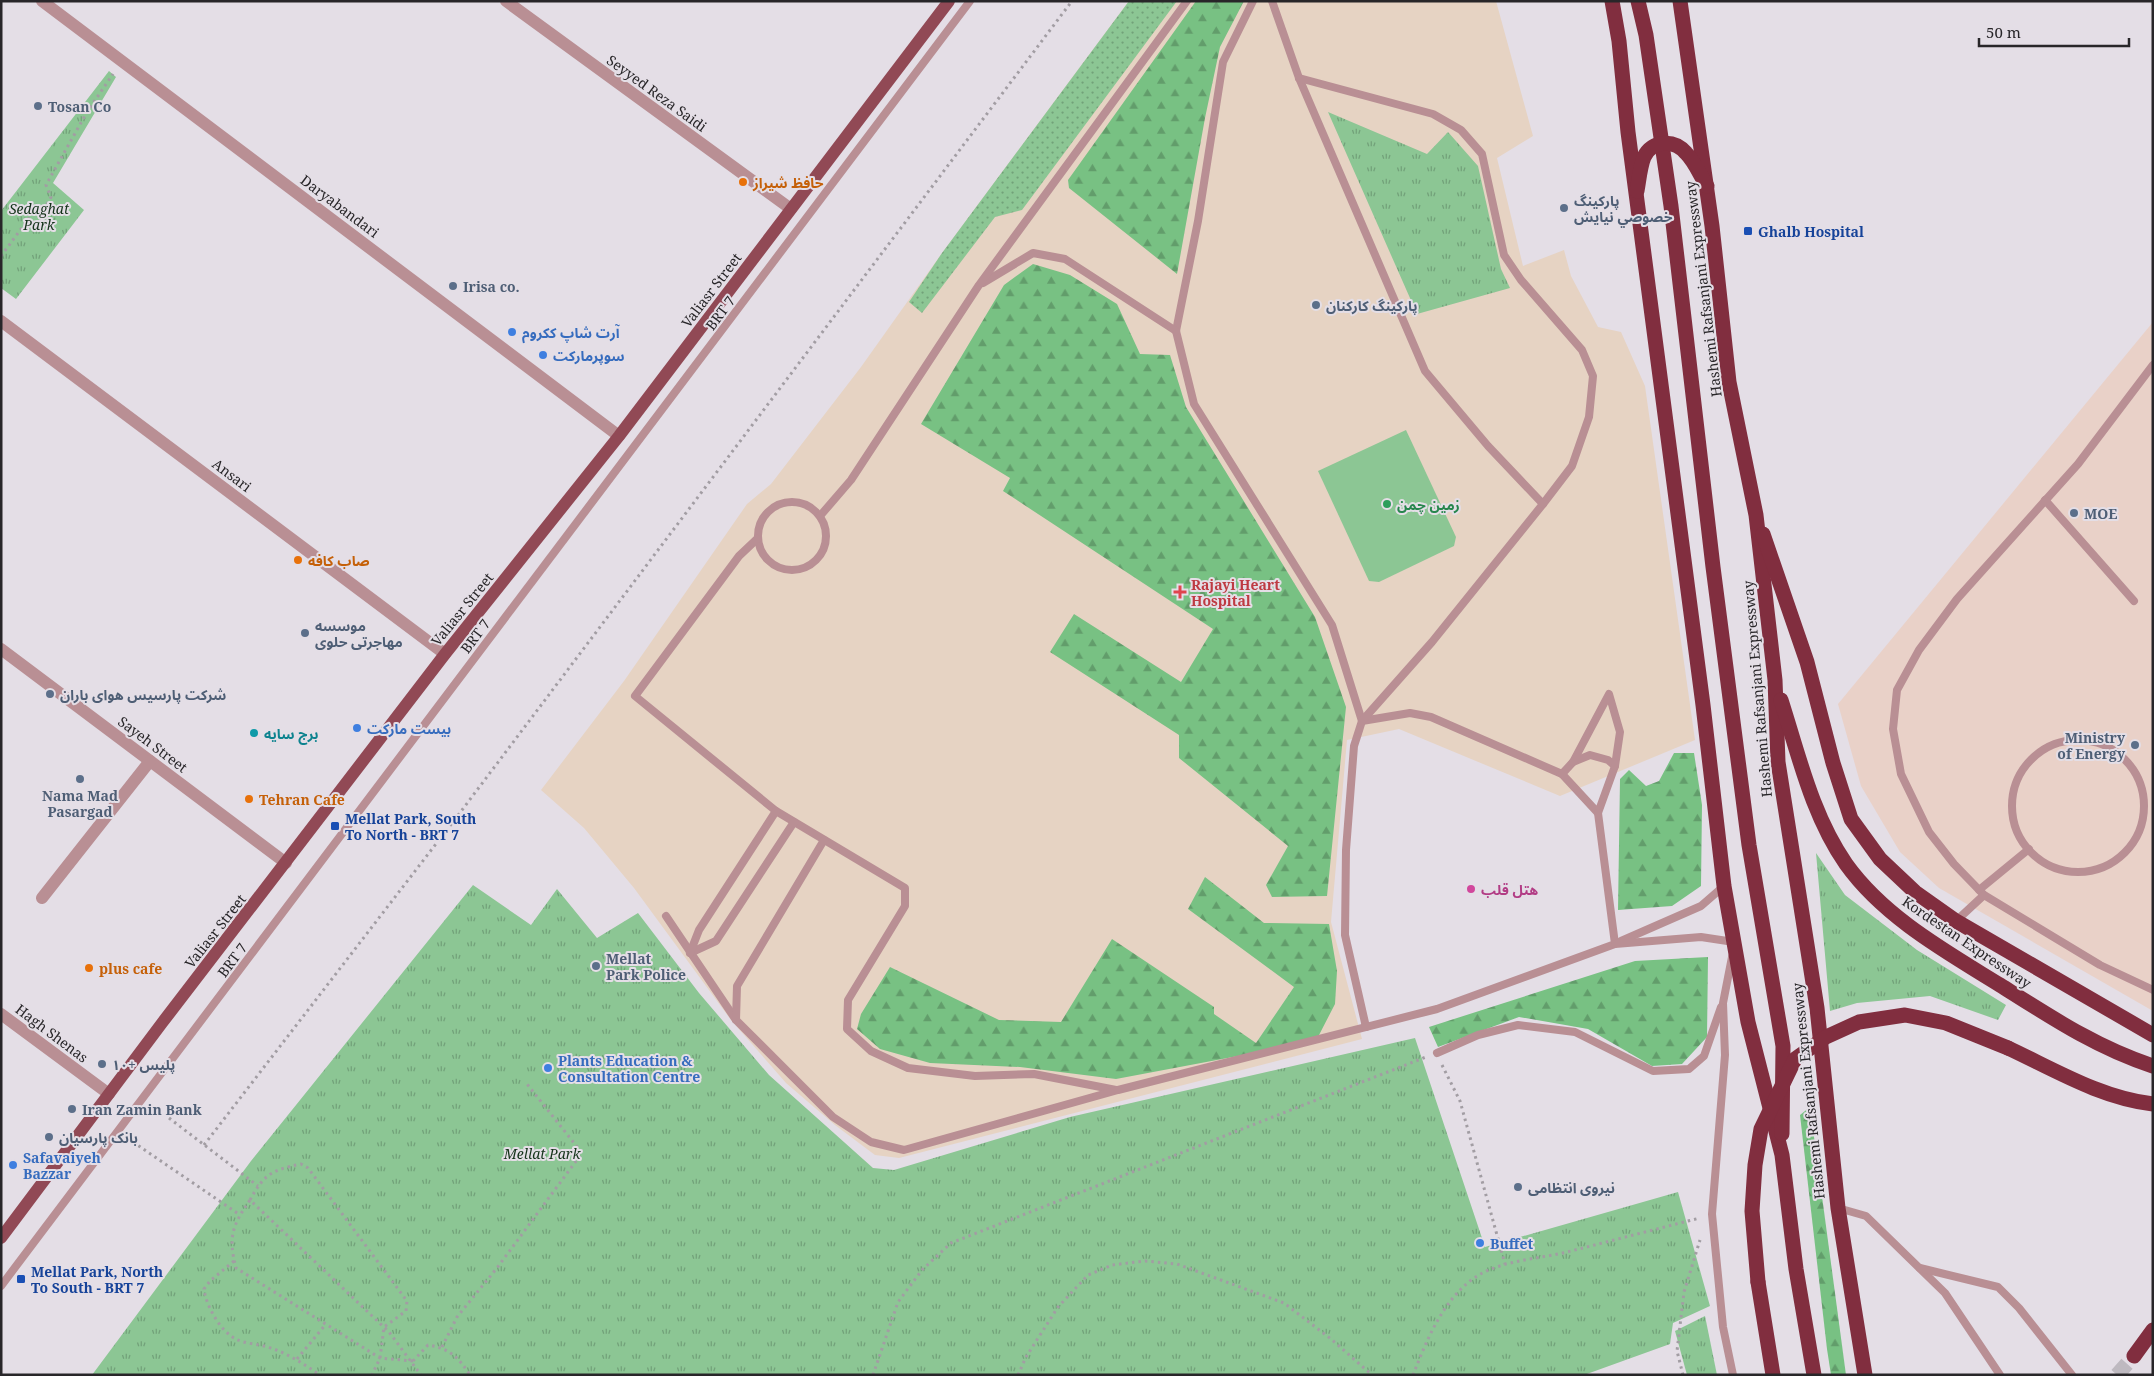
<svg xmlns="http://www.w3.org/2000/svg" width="2154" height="1376" viewBox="0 0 2154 1376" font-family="'Noto Serif','Noto Sans Arabic',serif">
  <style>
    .commercial { fill: #e9d1c8 }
    .medical { fill: #e6d3c3 }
    .grass { fill: url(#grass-tufts) }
    .forest { fill: url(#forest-firs) }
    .garden { fill: url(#garden-dots) }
    .pitch { fill: #8cc694 }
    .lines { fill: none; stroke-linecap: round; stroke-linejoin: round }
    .highway-tunnel { stroke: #beb9c0; stroke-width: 15; stroke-dasharray: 15 8; stroke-linecap: butt }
    .path { stroke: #a29da3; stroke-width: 3; stroke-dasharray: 2.5 4; stroke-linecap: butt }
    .lane { stroke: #b98f94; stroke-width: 8 }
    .street { stroke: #b98f94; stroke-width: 12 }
    .primary { stroke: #914955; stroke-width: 12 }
    .highway { stroke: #812e3f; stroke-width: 15 }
    .highway-bridge { stroke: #812e3f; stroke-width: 15 }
    .service-dot { fill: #5c6f8a; stroke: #e4dee6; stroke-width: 2 }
    .food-dot { fill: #e8710a; stroke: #e4dee6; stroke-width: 2 }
    .transit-dot { fill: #1a4fb4; stroke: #e4dee6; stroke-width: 2 }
    .shop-dot { fill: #3f7fe0; stroke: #e4dee6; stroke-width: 2 }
    .leisure-dot { fill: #2e9e5b; stroke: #e4dee6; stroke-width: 2 }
    .health-dot { fill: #e0444e; stroke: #e4dee6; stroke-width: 2 }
    .culture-dot { fill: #0f9aa8; stroke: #e4dee6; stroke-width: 2 }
    .hotel-dot { fill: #d1479c; stroke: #e4dee6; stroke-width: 2 }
    .labels { text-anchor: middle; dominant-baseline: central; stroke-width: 4; stroke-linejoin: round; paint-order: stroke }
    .street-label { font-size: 14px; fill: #282629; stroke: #e4dee6 }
    .service-label { font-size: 14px; font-weight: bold; fill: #4e5e75; stroke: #e4dee6; text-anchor: start }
    .food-label { font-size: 14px; font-weight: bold; fill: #c56008; stroke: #e4dee6; text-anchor: start }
    .park-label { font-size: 14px; font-style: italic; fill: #14331a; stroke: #e4dee6 }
    .transit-label { font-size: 14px; font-weight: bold; fill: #164399; stroke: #e4dee6; text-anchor: start }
    .shop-label { font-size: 14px; font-weight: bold; fill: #366cbe; stroke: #e4dee6; text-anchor: start }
    .leisure-label { font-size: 14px; font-weight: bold; fill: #27864d; stroke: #e4dee6; text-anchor: start }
    .health-label { font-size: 14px; font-weight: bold; fill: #be3a42; stroke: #e4dee6; text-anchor: start }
    .culture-label { font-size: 14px; font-weight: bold; fill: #0d838f; stroke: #e4dee6; text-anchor: start }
    .hotel-label { font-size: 14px; font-weight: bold; fill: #b23c85; stroke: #e4dee6; text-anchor: start }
  </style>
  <defs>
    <pattern id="grass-tufts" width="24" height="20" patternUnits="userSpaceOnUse" patternTransform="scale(1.25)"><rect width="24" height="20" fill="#8cc694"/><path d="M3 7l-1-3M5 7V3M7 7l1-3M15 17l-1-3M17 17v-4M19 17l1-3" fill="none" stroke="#72a179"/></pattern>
    <pattern id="forest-firs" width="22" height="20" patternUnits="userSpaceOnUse" patternTransform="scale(1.25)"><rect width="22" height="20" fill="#78c183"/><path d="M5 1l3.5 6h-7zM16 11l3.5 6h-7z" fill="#629d6b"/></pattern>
    <pattern id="garden-dots" width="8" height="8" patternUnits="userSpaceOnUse" patternTransform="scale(1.25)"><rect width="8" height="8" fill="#8cc694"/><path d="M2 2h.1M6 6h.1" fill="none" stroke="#72a179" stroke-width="1.8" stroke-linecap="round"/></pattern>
  </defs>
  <rect width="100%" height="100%" fill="#e4dee6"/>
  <!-- commercial -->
  <polygon class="commercial" points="2153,322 2153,1011 1939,888 1900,852 1861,786 1838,704"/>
  <!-- medical -->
  <polygon class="medical" points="1129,1 1496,1 1533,136 1497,158 1523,266 1564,250 1571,276 1598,327 1621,332 1645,386 1695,740 1560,796 1399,729 1347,740 1331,922 1362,1039 899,1158 875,1155 835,1125 786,1083 731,1020 634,888 584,828 541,790 624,681 747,504 771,484 861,367 942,253"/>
  <!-- grass -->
  <g class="grass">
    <polygon points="109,71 116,77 53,183 84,210 16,299 1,288 1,211"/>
    <polygon points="1328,112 1427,154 1448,132 1478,166 1501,269 1510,288 1417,314"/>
    <polygon points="1816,853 1845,895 1917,950 2006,1005 1998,1020 1930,996 1857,1003 1830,1011"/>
    <polygon points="473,885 531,925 557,889 597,938 638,913 699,993 769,1075 873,1168 894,1170 1070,1117 1415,1038 1485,1247 1678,1192 1710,1306 1673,1323 1670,1344 1584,1375 92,1375 251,1161"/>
    <polygon points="1705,1316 1717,1375 1687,1375 1675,1331"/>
  </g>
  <!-- forest -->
  <g class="forest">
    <polygon points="1196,1 1244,1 1220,47 1205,118 1177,274 1069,188 1068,180"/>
    <polygon points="1033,264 1070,275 1117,304 1140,354 1170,355 1186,407 1315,617 1346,707 1327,896 1272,897 1266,885 1288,846 1179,758 1179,735 1050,652 1074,614 1181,682 1213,629 1003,491 1010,478 921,424 1004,285"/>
    <polygon points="1674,753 1694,753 1702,805 1701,886 1672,906 1618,910 1620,779 1629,770 1646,786 1659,781"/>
    <polygon points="1205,877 1264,923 1329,924 1337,971 1335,1004 1318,1037 1270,1050 1116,1079 1020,1067 930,1063 880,1049 857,1029 861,1014 890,967 999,1020 1061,1022 1112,939 1214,1007 1214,1014 1256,1043 1294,987 1188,909"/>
    <polygon points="1708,957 1707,1037 1682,1064 1652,1066 1588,1029 1519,1017 1438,1047 1429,1027 1635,961"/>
    <polygon points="1810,1107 1846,1375 1831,1375 1827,1349 1800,1115"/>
  </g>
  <!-- garden -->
  <polygon class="garden" points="1129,1 1177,1 1022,210 995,217 922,313 909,302 942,253"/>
  <!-- pitch -->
  <polygon class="pitch" points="1406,430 1456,537 1454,546 1379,582 1369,581 1318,471"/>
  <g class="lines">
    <!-- highway-tunnel -->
    <polyline class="highway-tunnel" points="2117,1375 2134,1356"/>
    <!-- path -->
    <g class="path">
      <polyline points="1,256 35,210 45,208 51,197 46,185 87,112 113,74"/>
      <polyline points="1442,1065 1460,1101 1505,1264"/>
      <polyline points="169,1118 258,1186"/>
      <polyline points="133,1142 240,1215"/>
      <polyline points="204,1145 459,814 1072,1"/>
      <path d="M250 1200C264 1174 272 1170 301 1164L308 1168 407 1301 406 1311 384 1327 380 1358 372 1375"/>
      <path d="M234 1261 210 1281 204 1289C206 1306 221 1333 238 1340 247 1344 258 1344 268 1347 287 1353 304 1364 320 1375"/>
      <polyline points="442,1347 457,1317 497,1268 582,1153 527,1084"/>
      <polyline points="297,1359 326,1324"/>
      <path d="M413 1361 380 1358 236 1268C228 1237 232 1226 250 1200L389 1332 421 1375"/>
      <path d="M413 1361 428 1345C449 1348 459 1358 470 1375"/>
      <polyline points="873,1375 898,1302 922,1270 951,1243 1426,1057"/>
      <polyline points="1018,1375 1026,1357 1058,1307 1088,1275 1112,1265 1145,1261 1177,1264 1284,1303 1331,1339 1372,1375"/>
      <path d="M1413 1375C1426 1342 1441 1304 1470 1281 1497 1260 1534 1260 1567 1252 1611 1241 1656 1229 1700 1218"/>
      <polyline points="1683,1375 1677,1351 1684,1292 1700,1240"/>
    </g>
    <!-- lane -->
    <g class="lane">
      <polyline points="1253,1 1223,62 1198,221 1176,331 1194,404 1332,625 1362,721 1410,713 1431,717 1562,774"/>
      <polyline points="1272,1 1299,78 1425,371 1488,446 1543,504 1432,642 1362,721 1354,746 1346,850 1345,935 1366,1027"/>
      <polyline points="1299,78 1433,114 1461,130 1482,154 1504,255 1521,280 1582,350 1593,376 1589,417 1572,466 1543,504"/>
      <polyline points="983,283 1033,253 1065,259 1176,331"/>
      <polyline points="2153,365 2078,464 1957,599 1919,650 1897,690 1893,729 1901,774 1929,832 1954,864 1984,895 2100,965 2153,990"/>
      <polyline points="2045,500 2134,601"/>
      <circle cx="792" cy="536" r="34"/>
      <polyline points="820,516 851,480 979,285 1187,1"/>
      <polyline points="757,539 739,556 635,696 776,811 905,888 905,906 848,1000 847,1029 871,1051 908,1068 975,1076 1034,1074 1116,1090"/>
      <circle cx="2078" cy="806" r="66"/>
      <polygon points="1590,755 1608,760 1615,766 1598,813 1562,774 1573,762"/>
      <polyline points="1573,762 1609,694 1620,732 1615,766"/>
      <polyline points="1979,890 2029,849"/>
      <polyline points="666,916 736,1020 833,1117 871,1142 904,1150 1118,1090 1437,1009 1615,944 1598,813"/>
      <polyline points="1956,921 1984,895"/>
      <polyline points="1621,941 1701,906 1724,886"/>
      <polyline points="1615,944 1701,937 1734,942"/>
      <polyline points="690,953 716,941 794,822"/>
      <polyline points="690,953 699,930 776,811"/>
      <polyline points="1732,957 1723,1003 1725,1055 1712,1214 1723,1327 1733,1375"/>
      <polyline points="736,1020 737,986 824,840"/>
      <polyline points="1437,1053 1478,1035 1518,1025 1575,1032 1653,1071 1689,1069 1704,1056 1721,1007"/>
      <polyline points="1838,1208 1866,1216 1945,1293 2000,1375"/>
      <polyline points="1920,1268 1998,1287 2019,1308 2072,1375"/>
      <polyline points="1,1286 970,1"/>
    </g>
    <!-- street -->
    <g class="street">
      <polyline points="42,1 619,436"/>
      <polyline points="506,1 791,209"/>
      <polyline points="1,321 445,654"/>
      <polyline points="1,649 286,863"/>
      <polyline points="42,898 150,761"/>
      <polyline points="1,1014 109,1094"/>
    </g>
    <!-- primary -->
    <polyline class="primary" points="1,1238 162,1023 445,654 619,436 949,1"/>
    <!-- highway -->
    <g class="highway">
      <polyline points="1612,1 1619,41 1628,132 1703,705 1724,886 1748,1022 1782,1155 1796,1269 1814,1375"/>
      <polyline points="1638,1 1646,35 1671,206 1713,567 1749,845 1783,1046 1782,1134"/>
      <polyline points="1680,1 1712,226 1729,382 1756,515 1775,680 1778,762 1817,1008 1838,1208 1865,1375"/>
      <polyline points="1763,534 1807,662 1833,763 1851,819 1880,859 1915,892 1956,921 2153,1035"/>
      <path d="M1781 700C1799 756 1812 815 1846 864 1884 917 1945 951 2000 985 2049 1016 2097 1048 2153 1066"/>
      <path d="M2008 1048C2055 1070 2101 1098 2153 1104"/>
      <polyline points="1758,1282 1773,1375"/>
      <polyline points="2134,1356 2153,1330"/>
    </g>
    <!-- highway-bridge -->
    <g class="highway-bridge">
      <path d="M1637 191C1639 180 1640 167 1644 157 1652 140 1674 139 1686 153 1695 162 1700 175 1707 186"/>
      <polyline points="1758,1282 1752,1211 1755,1165 1761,1129 1795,1059 1826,1037 1859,1022 1905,1015 1946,1023 2008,1048"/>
    </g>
  </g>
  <!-- markers -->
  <g class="service-dot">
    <circle cx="38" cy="106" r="5"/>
    <circle cx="1564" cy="208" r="5"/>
    <circle cx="453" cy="286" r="5"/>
    <circle cx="1316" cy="305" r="5"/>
    <circle cx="2074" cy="513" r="5"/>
    <circle cx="305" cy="633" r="5"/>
    <circle cx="50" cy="694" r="5"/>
    <circle cx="2135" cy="745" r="5"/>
    <circle cx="80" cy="779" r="5"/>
    <circle cx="596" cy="966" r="5"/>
    <circle cx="102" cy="1064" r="5"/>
    <circle cx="72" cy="1109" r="5"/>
    <circle cx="49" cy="1137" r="5"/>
    <circle cx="1518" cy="1187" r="5"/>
  </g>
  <g class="food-dot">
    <circle cx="743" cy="182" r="5"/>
    <circle cx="298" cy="560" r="5"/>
    <circle cx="249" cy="799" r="5"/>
    <circle cx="89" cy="968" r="5"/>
  </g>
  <g class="transit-dot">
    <rect x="1743" y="226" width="10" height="10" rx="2.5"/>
    <rect x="330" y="821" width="10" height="10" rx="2.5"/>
    <rect x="16" y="1274" width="10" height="10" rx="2.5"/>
  </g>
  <g class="shop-dot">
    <circle cx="512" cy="332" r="5"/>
    <circle cx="543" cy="355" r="5"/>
    <circle cx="357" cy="728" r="5"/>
    <circle cx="548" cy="1068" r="5"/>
    <circle cx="13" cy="1165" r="5"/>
    <circle cx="1480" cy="1243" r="5"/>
  </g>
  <circle class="leisure-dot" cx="1387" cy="504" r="5"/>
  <path class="health-dot" d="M1177.5 584.5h5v5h5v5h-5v5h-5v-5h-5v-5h5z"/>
  <circle class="culture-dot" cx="254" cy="733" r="5"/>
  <circle class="hotel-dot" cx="1471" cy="889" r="5"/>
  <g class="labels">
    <!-- street labels -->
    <g class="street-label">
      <text transform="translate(657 93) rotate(36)">Seyyed Reza Saidi</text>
      <text transform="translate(340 206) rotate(37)">Daryabandari</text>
      <text transform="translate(1703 289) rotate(-97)">Hashemi Rafsanjani Expressway</text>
      <text transform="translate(711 290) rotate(-53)">Valiasr Street</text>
      <text transform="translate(720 313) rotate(-53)">BRT 7</text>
      <text transform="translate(232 475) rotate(37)">Ansari</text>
      <text transform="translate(462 609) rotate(-51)">Valiasr Street</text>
      <text transform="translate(475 636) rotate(-53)">BRT 7</text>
      <text transform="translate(1757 689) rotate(-95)">Hashemi Rafsanjani Expressway</text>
      <text transform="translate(153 744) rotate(37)">Sayeh Street</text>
      <text transform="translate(215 931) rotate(-52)">Valiasr Street</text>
      <text transform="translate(1967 942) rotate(34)">Kordestan Expressway</text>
      <text transform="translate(232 960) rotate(-53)">BRT 7</text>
      <text transform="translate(52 1033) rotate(37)">Hagh Shenas</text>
      <text transform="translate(1808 1091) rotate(-96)">Hashemi Rafsanjani Expressway</text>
    </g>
    <!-- service labels -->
    <g class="service-label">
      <text x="48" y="106">Tosan Co</text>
      <text x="1574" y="200">پاركينگ<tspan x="1574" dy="16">خصوصي نيايش</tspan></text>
      <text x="463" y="286">Irisa co.</text>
      <text x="1326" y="305">پارکینگ کارکنان</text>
      <text x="2084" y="513">MOE</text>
      <text x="315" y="625">موسسه<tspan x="315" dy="16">مهاجرتی حلوی</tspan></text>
      <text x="60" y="694">شرکت پارسیس هوای باران</text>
      <text x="2125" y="737" text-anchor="end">Ministry<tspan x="2125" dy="16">of Energy</tspan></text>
      <text x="80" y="795" text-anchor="middle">Nama Mad<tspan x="80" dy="16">Pasargad</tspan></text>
      <text x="606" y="958">Mellat<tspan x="606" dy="16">Park Police</tspan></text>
      <text x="112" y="1064">پلیس +۱۰</text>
      <text x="82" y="1109">Iran Zamin Bank</text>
      <text x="59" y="1137">بانک پارسیان</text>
      <text x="1528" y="1187">نیروی انتظامی</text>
    </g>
    <!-- food labels -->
    <g class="food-label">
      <text x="753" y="182">حافظ شیراز</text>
      <text x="308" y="560">صاب کافه</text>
      <text x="259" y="799">Tehran Cafe</text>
      <text x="99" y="968">plus cafe</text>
    </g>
    <!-- park labels -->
    <g class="park-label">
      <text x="39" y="208">Sedaghat<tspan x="39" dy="16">Park</tspan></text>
      <text x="542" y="1153">Mellat Park</text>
    </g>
    <!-- transit labels -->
    <g class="transit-label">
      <text x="1758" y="231">Ghalb Hospital</text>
      <text x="345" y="818">Mellat Park, South<tspan x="345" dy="16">To North - BRT 7</tspan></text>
      <text x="31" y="1271">Mellat Park, North<tspan x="31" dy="16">To South - BRT 7</tspan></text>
    </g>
    <!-- shop labels -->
    <g class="shop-label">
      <text x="522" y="332">آرت شاپ ککروم</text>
      <text x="553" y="355">سوپرمارکت</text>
      <text x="367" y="728">بیست مارکت</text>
      <text x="558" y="1060">Plants Education &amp;<tspan x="558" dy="16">Consultation Centre</tspan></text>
      <text x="23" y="1157">Safavaiyeh<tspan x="23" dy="16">Bazzar</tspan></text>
      <text x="1490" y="1243">Buffet</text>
    </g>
    <!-- leisure labels -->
    <g class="leisure-label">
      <text x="1397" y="504">زمین چمن</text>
    </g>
    <!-- health labels -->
    <g class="health-label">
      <text x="1191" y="584">Rajayi Heart<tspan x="1191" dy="16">Hospital</tspan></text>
    </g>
    <!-- culture labels -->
    <g class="culture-label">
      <text x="264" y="733">برج سایه</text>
    </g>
    <!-- hotel labels -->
    <g class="hotel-label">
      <text x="1481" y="889">هتل قلب</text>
    </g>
  </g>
  <!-- border -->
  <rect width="2154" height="1376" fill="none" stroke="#282629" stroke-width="5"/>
  <!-- scale -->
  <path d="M1979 38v8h150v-8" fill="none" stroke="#282629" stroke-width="2.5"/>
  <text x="1986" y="38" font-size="15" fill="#282629" stroke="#e4dee6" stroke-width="4" paint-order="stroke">50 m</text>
</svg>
